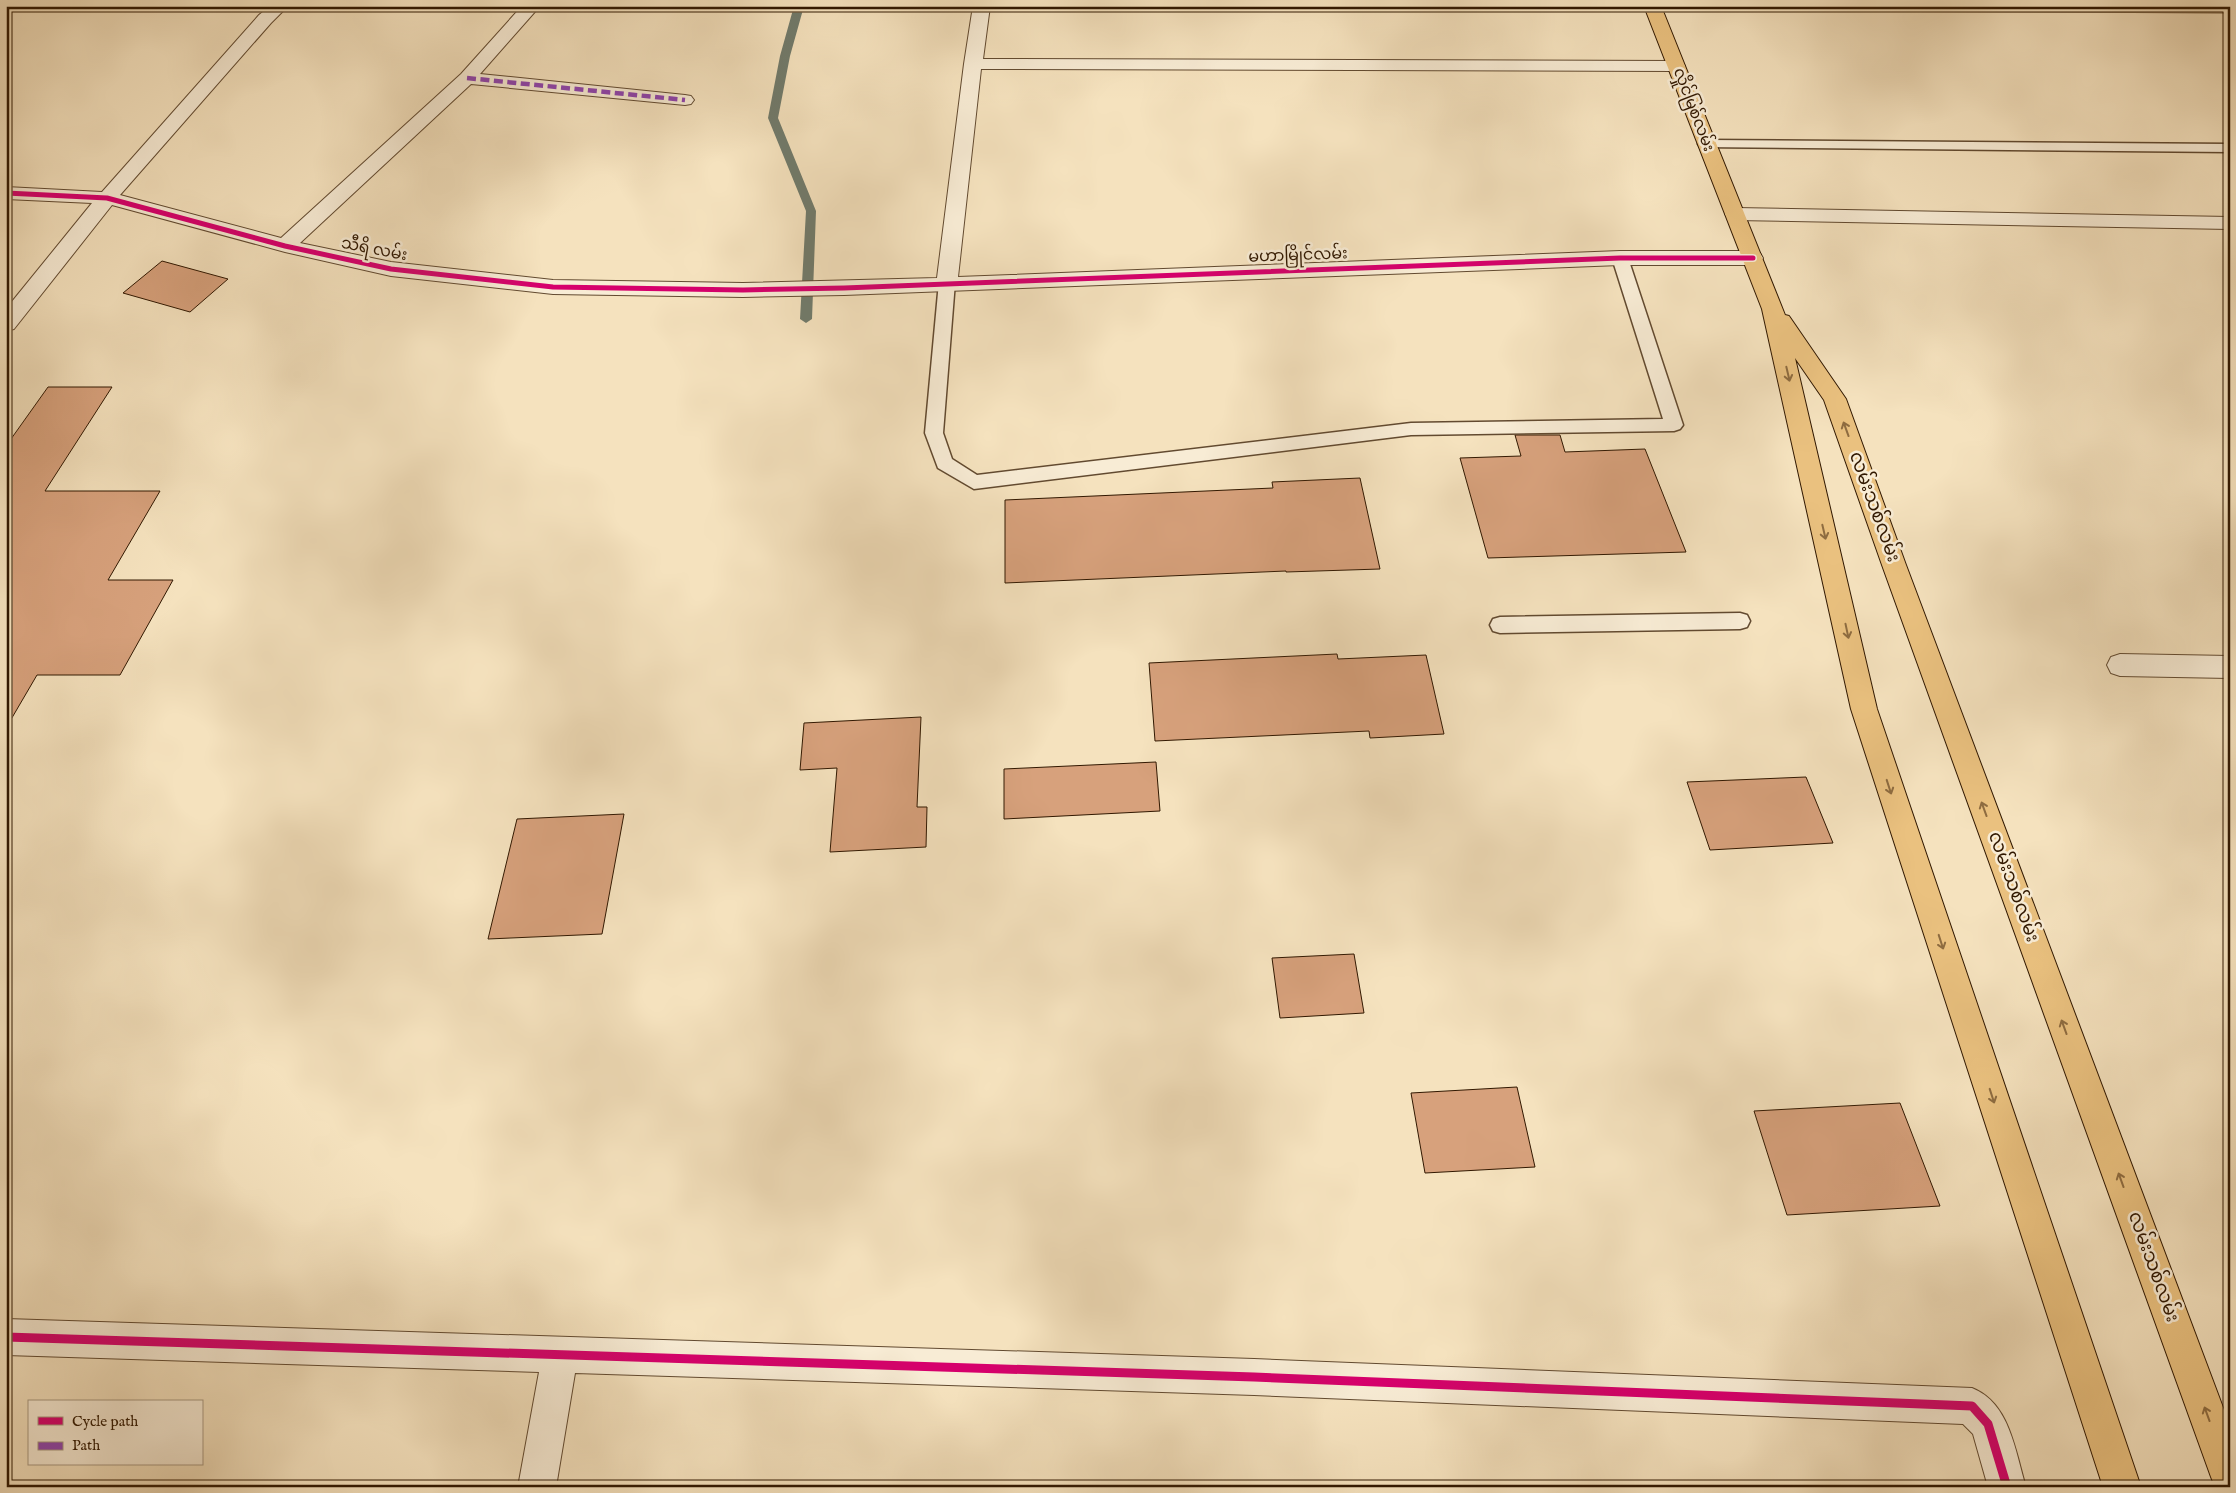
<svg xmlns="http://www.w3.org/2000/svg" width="2236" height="1493" viewBox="0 0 2236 1493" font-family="'IM FELL English','Noto Sans Myanmar',serif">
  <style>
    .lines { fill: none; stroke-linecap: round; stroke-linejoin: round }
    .stream { fill: #717b6c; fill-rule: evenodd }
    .building { fill: #d7a17c; stroke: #311801 }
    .service-casing { stroke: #624a30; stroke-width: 3 }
    .minor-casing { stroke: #624a30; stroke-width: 2 }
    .primary-casing { stroke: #311801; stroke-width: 2 }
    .service { fill: #f8ecd5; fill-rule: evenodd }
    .minor { fill: #f8ecd5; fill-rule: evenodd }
    .primary { fill: #eac17f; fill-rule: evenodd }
    .quiet { stroke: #8e44ad; stroke-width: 4.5; stroke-dasharray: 9 4.5; stroke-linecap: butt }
    .cycleway-far1-casing { stroke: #f8ecd5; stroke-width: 8 }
    .cycleway-casing { stroke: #f8ecd5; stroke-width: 12 }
    .cycleway-far1 { stroke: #d6006c; stroke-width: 5 }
    .cycleway { stroke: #d6006c; stroke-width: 9 }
    .oneway { stroke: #8e6c40 }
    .labels { text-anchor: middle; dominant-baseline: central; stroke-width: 5; stroke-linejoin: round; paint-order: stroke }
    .far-street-label { font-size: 16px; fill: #311801; stroke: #f8ecd5 }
    .street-label { font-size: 19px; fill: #311801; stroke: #f8ecd5 }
  </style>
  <rect width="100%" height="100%" fill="#f5e2be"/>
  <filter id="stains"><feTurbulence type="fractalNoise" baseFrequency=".004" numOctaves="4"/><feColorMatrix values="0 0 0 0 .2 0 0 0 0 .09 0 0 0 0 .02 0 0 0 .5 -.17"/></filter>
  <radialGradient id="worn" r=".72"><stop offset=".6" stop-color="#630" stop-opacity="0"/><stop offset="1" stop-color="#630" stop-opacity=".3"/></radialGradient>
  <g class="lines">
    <!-- stream -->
    <polygon class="stream" points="794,6 804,6 790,56 778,118 816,211 812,319 806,323 800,319 806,211 768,118 780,56"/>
  </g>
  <!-- building -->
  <g class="building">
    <polygon points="162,261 228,279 190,312 123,293"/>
    <polygon points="48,387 112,387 45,491 160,491 108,580 173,580 120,675 37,675 6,728 6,446"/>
    <polygon points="1515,435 1560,435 1565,452 1645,449 1686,552 1488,558 1460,458 1521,456"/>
    <polygon points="1360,478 1380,569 1286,572 1286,571 1005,583 1005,500 1273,488 1272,482"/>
    <polygon points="1337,654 1338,659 1426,655 1444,734 1370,738 1369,731 1155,741 1149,663"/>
    <polygon points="921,717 917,807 927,807 926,847 830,852 837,768 800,770 804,723"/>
    <polygon points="1156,762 1160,811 1004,819 1004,769"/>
    <polygon points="1806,777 1833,843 1710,850 1687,782"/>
    <polygon points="624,814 602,934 488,939 517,819"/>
    <polygon points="1354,954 1364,1013 1280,1018 1272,958"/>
    <polygon points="1517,1087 1535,1167 1425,1173 1411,1093"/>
    <polygon points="1900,1103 1940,1206 1787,1215 1754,1111"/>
  </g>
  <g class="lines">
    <!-- service casing -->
    <g class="service-casing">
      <g id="service">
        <polygon points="1792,6 2230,6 2230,12 1798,10"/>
        <polygon points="1705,140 2230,144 2230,152 1700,147 1698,144"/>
        <polygon points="1620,253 1626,254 1628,258 1683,425 1680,429 1674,431 1411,435 974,489 938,468 925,433 939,282 941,278 953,278 955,282 943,433 952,459 977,475 1411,423 1663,419 1612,258 1614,254"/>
        <polygon points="1740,613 1747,615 1750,621 1747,627 1740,629 1500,633 1493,631 1490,625 1493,619 1500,617"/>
      </g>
    </g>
    <!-- minor casing -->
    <g class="minor-casing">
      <g id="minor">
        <polygon points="270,6 288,6 271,23 120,195 281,238 461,74 522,6 540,6 480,74 685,95 691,96 694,100 691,104 685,105 471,84 300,243 391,262 553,280 743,283 937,278 964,64 973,6 990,6 983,59 1676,61 1682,62 1685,66 1682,70 1676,71 981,69 958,277 1620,251 1753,251 1760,253 1763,258 1760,263 1753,265 1620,265 844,295 743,297 553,294 391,276 285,252 112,205 14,329 6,331 6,309 92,203 6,199 6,187 102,192 259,15"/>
        <polygon points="1735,208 2230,217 2230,229 1735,220 1728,218 1725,214 1728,210"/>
        <polygon points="2120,654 2230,656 2230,678 2120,676 2111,673 2107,665 2111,657"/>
        <path d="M6 1319 1254 1359 1972 1388C2010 1403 2015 1451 2026 1487H1988L1973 1434 1963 1424 1254 1395 575 1373 556 1487H518L539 1372 6 1355Z"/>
      </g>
    </g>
    <!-- primary casing -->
    <g class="primary-casing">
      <polygon id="primary" points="1644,6 1661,6 1785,315 1789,316 1846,399 1906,565 2230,1426 2230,1487 2215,1487 2211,1477 1882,565 1824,400 1795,358 1877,709 2141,1487 2103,1487 1851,709 1762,309"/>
    </g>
    <!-- service -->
    <use href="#service" class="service"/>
    <!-- minor -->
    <use href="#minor" class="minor"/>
    <!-- primary -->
    <use href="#primary" class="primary"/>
    <!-- quiet -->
    <polyline class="quiet" points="467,78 685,100"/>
    <!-- cycleway-far1 casing -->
    <g class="cycleway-far1-casing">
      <polyline id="cycleway-far1" points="6,193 107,198 285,246 391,269 553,287 743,290 844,288 1620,258 1753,258"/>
    </g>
    <!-- cycleway casing -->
    <g class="cycleway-casing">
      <polyline id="cycleway" points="6,1337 1254,1377 1972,1406 1988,1424 2007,1487"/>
    </g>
    <!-- cycleway-far1 -->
    <use href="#cycleway-far1" class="cycleway-far1"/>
    <!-- cycleway -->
    <use href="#cycleway" class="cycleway"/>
  </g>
  <!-- one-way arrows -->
  <defs><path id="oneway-shaft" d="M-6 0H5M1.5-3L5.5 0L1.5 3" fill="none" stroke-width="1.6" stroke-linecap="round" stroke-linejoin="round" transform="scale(1.25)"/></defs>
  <g class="oneway">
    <use href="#oneway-shaft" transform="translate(1788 374) rotate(77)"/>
    <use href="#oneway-shaft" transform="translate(1846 429) rotate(-110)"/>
    <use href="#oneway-shaft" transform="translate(1824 532) rotate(77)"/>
    <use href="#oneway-shaft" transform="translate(1847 631) rotate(78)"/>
    <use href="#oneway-shaft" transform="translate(1889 787) rotate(72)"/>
    <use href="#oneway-shaft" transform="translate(1984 809) rotate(-110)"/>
    <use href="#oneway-shaft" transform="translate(1941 942) rotate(72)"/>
    <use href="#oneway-shaft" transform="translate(2064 1027) rotate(-110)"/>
    <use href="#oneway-shaft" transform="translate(1992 1096) rotate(72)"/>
    <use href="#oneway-shaft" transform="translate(2121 1180) rotate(-110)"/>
    <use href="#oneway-shaft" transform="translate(2207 1414) rotate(-110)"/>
  </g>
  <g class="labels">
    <!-- far-street labels -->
    <g class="far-street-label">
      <text transform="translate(1693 110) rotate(69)">လှိုင်မြစ်လမ်း</text>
      <text transform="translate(374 250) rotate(11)">သီရိ လမ်း</text>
      <text transform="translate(1298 256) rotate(-2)">မဟာမြိုင်လမ်း</text>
    </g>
    <!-- street labels -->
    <g class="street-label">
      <text transform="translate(1874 507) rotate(70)">လမ်းသစ်လမ်း</text>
      <text transform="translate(2013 887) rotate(70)">လမ်းသစ်လမ်း</text>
      <text transform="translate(2153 1267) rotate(70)">လမ်းသစ်လမ်း</text>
    </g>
  </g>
  <!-- margin -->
  <rect width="2236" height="1493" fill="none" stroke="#f5e2be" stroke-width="25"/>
  <rect x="8" y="8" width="2221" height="1478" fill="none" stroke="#311801" stroke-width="2.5"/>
  <rect x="12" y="12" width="2211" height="1468" fill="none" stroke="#311801"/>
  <!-- legend -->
  <rect x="28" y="1400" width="175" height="65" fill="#f8ecd5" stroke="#a89780"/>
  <rect x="38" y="1417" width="25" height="8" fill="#d6006c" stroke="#a89780"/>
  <text x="72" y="1426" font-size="15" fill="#311801">Cycle path</text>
  <rect x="38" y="1442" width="25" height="8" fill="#8e44ad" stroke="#a89780"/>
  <text x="72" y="1450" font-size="15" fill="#311801">Path</text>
  <rect width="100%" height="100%" filter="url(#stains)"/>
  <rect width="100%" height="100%" fill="url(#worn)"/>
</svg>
